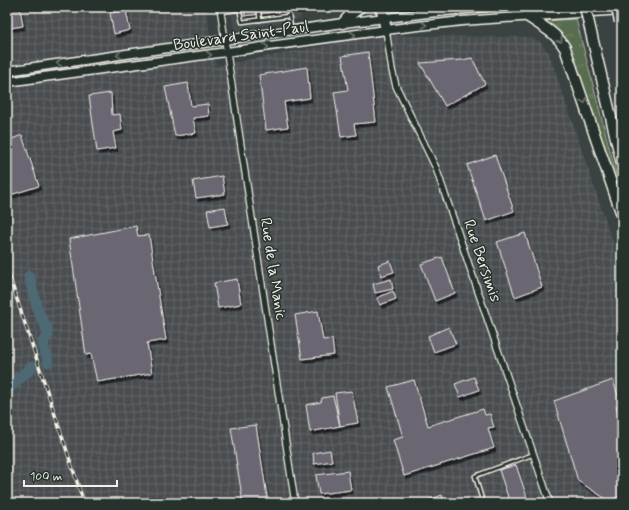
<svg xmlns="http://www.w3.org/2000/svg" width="629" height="510" viewBox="0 0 629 510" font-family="Mynerve,sans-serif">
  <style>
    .built { fill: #484d50 }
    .industrial { fill: url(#industrial-grid) }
    .grass { fill: url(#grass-tufts); stroke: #a6af9c }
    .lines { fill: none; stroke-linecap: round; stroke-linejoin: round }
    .river { stroke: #4d6973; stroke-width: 11 }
    .building { fill: #6a6672; stroke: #f4f1e8; filter: url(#shadow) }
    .lane-casing { stroke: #f4f1e8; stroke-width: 5.5 }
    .street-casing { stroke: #f4f1e8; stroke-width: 8 }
    .secondary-casing { stroke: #f4f1e8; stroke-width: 11 }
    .highway-casing { stroke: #f4f1e8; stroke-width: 13 }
    .lane { stroke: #26332d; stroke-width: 2.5 }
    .street { stroke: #26332d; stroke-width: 5.5 }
    .secondary { stroke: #26332d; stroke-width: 8 }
    .highway { stroke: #26332d; stroke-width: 10 }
    .rail-casing { stroke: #f4f1e8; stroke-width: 3.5 }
    .rail { stroke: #26332d; stroke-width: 2; stroke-dasharray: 6; stroke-linecap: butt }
    .highway-bridge-casing { stroke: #f4f1e8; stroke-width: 13; stroke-linecap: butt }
    .highway-bridge { stroke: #26332d; stroke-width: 10 }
    .oneway { stroke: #6e766e }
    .labels { text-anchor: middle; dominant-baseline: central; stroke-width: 3; stroke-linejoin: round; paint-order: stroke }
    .street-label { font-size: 16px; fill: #f4f1e8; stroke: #26332d }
  </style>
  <defs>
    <pattern id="industrial-grid" width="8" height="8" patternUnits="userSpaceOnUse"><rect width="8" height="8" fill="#484d50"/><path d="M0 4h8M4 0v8" fill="none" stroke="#636769"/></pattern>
    <pattern id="grass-tufts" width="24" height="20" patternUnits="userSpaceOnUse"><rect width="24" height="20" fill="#586d50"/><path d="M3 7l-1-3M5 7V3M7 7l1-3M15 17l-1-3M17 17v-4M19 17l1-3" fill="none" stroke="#718269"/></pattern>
    <filter id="shadow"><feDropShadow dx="2" dy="3.5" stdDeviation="0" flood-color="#0009"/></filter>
  </defs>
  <rect width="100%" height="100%" fill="#3a4242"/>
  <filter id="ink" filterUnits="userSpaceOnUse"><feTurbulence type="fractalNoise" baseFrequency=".025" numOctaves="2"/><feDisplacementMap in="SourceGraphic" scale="8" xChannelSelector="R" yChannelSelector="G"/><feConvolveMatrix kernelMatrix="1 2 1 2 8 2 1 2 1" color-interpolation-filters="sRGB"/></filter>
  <g filter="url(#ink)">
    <!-- built -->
    <polygon class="built" points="230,7 300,7 301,19 234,31"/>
    <!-- industrial -->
    <polygon class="industrial" points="7,7 206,7 210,35 216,66 375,36 528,37 539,41 549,53 622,269 622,503 7,503"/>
    <!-- grass -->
    <g class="grass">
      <polygon points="393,7 437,7 400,11 397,10"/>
      <polygon points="576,19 622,197 622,206 568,44 563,36 544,21"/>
    </g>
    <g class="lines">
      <!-- river -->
      <g class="river">
        <path d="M29 276C32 288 35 301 39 313 43 322 48 326 48 336L43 342 48 362"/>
        <polyline points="7,390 16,382 18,377 21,378 24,373 28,372 29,369 32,367"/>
      </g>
    </g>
    <!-- building -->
    <g class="building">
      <polygon points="8,7 20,7 23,26 10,28"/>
      <polygon points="257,7 280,7 281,11 245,16 244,9"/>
      <polygon points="126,10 130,30 114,34 110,13"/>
      <polygon points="368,52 376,122 354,124 356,135 341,137 334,92 348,90 342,56"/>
      <polygon points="472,58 485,84 445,106 420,63 462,60"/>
      <polygon points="307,67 310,98 284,102 288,127 266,130 259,75"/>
      <polygon points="188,83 191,106 208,104 209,116 193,118 196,133 175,136 165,87"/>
      <polygon points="111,93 112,115 120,114 122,130 113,132 116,148 97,151 89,96"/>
      <polygon points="22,135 39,186 7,196 7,141"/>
      <polygon points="495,155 514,211 486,221 467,165"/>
      <polygon points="222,176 225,194 196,198 193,181"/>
      <polygon points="225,207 228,224 210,227 207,210"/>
      <polygon points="136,226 138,236 149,235 166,340 147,343 152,373 97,382 91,354 86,355 69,239"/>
      <polygon points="525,233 542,287 515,297 497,242"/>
      <polygon points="442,257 455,293 435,301 421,264"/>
      <polygon points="390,261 394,272 381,276 378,265"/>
      <polygon points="237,279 241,304 218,308 214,283"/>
      <polygon points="391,279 393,289 375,293 373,284"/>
      <polygon points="393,291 396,299 380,305 377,298"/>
      <polygon points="318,311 323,340 332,339 334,355 302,359 295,315"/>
      <polygon points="449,327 456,344 434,352 428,336"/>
      <polygon points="474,377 479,390 460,397 455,384"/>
      <polygon points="414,380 428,426 483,409 485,415 490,414 494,427 488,428 494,448 404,476 393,440 403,437 388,387"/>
      <polygon points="613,380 621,405 616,406 622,424 622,495 609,501 578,481 554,401"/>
      <polygon points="352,391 358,423 340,426 335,393"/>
      <polygon points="333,396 340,426 310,432 306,405 321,402 322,398"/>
      <polygon points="256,425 268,503 243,503 231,428"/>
      <polygon points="330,450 332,461 314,464 313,453"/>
      <polygon points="516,465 529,503 510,503 499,470"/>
      <polygon points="348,471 351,490 319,494 316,475"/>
      <polygon points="442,495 444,503 421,503"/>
    </g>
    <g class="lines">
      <!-- lane casing -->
      <g class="lane-casing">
        <g id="lane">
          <polyline points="239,7 242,22 289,16"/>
          <polyline points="258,7 260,20"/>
          <polyline points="288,7 291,28"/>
          <polyline points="222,12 235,10 240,7"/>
          <polyline points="483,503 475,476 534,454"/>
        </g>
      </g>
      <!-- street casing -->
      <g class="street-casing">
        <g id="street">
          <polyline points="220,7 295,503"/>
          <polyline points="386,30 392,70 396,86 436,168 550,503"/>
        </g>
      </g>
      <!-- secondary casing -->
      <g class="secondary-casing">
        <g id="secondary">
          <polyline points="7,71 343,23 445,11 486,7"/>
          <polyline points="7,82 401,28 462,21 622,10"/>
        </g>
      </g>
      <!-- highway casing -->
      <g class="highway-casing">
        <g id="highway">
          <polyline points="379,7 382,10 386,30"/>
          <path d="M527 16C541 26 556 32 565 48L622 215"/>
          <polyline points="343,23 350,15 360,7"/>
          <polyline points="589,24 622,164"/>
        </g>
      </g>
      <!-- lane -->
      <use href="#lane" class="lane"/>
      <!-- street -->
      <use href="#street" class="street"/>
      <!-- secondary -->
      <use href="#secondary" class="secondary"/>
      <!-- highway -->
      <use href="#highway" class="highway"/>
      <!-- rail casing -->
      <g class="rail-casing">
        <polyline id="rail" points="7,269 84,503"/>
      </g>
      <!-- rail -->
      <use href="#rail" class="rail"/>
      <!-- highway-bridge casing -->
      <g class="highway-bridge-casing">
        <g id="highway-bridge">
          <polyline points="585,7 589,24"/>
          <polyline points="617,7 620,22"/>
        </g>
      </g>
      <!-- highway-bridge -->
      <use href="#highway-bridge" class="highway-bridge"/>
    </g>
    <!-- one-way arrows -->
    <defs><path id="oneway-chevron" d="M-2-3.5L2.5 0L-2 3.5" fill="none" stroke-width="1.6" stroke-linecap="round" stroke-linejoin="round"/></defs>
    <g class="oneway">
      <use href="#oneway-chevron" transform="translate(424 25) rotate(-6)"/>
      <use href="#oneway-chevron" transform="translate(353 35) rotate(-8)"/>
      <use href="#oneway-chevron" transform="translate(560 40) rotate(53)"/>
      <use href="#oneway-chevron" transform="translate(266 47) rotate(-8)"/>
      <use href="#oneway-chevron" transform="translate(119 55) rotate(172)"/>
      <use href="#oneway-chevron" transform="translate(209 55) rotate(-8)"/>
      <use href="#oneway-chevron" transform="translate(59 63) rotate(172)"/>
      <use href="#oneway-chevron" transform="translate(584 101) rotate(71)"/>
    </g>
  </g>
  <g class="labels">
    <!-- street labels -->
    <g class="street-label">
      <text transform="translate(241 36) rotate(-8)">Boulevard Saint-Paul</text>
      <text transform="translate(482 261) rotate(71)">Rue Bersimis</text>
      <text transform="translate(273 269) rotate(81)">Rue de la Manic</text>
    </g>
  </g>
  <!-- margin -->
  <rect width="629" height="510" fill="none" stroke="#26332d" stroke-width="24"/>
  <rect x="12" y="12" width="605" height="486" fill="none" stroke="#f4f1e8" stroke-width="1.5" filter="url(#ink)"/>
  <!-- scale -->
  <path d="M24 480v6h93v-6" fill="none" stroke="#f4f1e8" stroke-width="2"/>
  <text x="30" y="480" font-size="12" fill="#f4f1e8" stroke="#26332d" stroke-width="3" paint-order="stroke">100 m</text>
</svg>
